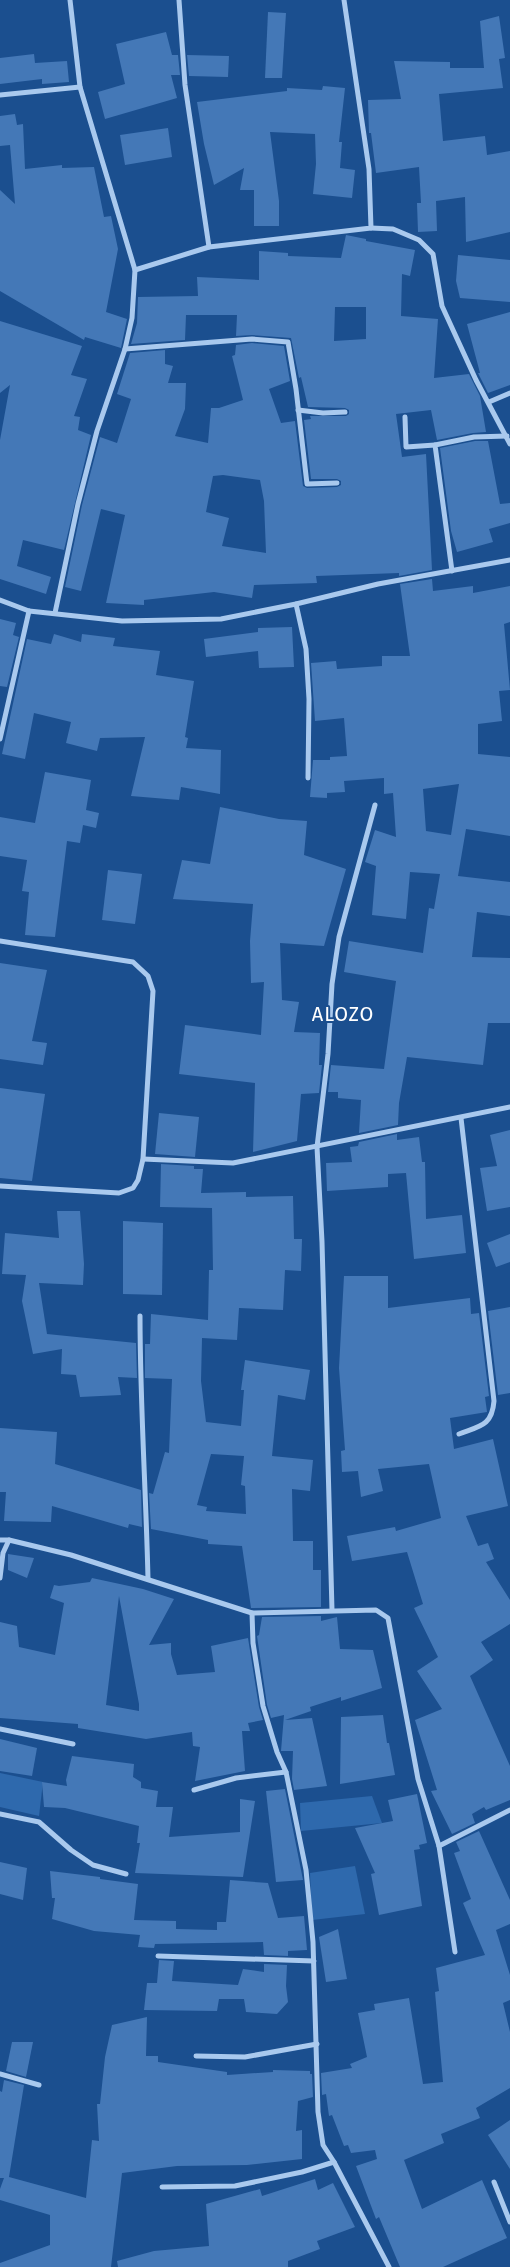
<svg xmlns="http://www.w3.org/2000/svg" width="510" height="2267" viewBox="0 0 510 2267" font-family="'Fira Sans',sans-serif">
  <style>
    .green { fill: #2e69ad }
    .building { fill: #4478b7; fill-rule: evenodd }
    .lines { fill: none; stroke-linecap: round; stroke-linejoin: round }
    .minor { stroke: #a9c9ee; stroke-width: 5 }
    .labels { text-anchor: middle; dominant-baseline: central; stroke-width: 4; stroke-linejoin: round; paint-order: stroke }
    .quarter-label { font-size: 20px; letter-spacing: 1px; fill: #fff; stroke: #1b4f8f }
  </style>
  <rect width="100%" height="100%" fill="#1b4f8f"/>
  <!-- green -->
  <g class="green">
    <polygon points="0,1773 43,1782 39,1816 0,1807"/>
    <polygon points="372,1796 382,1823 301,1831 300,1803"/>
    <polygon points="355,1866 365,1914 312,1920 310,1873"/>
  </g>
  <!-- building -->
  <g class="building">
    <polygon points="268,12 286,13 282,78 265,78"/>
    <polygon points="499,16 505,58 499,59 503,88 439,94 443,141 485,136 487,155 510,151 510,232 466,242 465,197 436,201 437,231 418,232 417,203 421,203 419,167 376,173 371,133 369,133 368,100 401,99 394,61 450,62 450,68 484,68 480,21"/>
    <polygon points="166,32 172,55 178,55 180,75 171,75 177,98 105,119 98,92 125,84 116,44"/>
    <polygon points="34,54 35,63 67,61 69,82 42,84 42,79 0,84 0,58"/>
    <polygon points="187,55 229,56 228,77 189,76"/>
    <polygon points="323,86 345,88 339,142 342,142 340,168 355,170 352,198 313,194 316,164 315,134 270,132 279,201 279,226 254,226 254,190 240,190 244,168 214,185 204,144 197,102 287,91 287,88 322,90"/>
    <polygon points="15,114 17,125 23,124 25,169 62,165 62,168 94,167 104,217 111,216 118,249 106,312 127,319 121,348 85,337 84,340 0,291 0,190 15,204 10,145 0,146 0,116"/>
    <polygon points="168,128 172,157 125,165 120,135"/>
    <path d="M346 235 366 239V241L415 250 410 276 402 274 401 316 438 319 434 378 469 374 480 396 486 432 473 433 437 440 431 410 396 414 402 457 426 454 432 570 399 576V573L316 576 317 583 254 585 252 598 214 592 144 600V605L106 603 125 515 101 509 81 591 65 587 82 505 100 437 117 443 131 399 117 394 130 353 165 350V364L173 366 168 383H186L185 409 175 436 208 443 211 408H219L243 400 232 356 235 355 236 345 252 343 284 346 290 381 269 389 281 423 295 421 303 486 307 488 337 487 341 485V481L337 479H311L304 420 311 419 310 416H346L349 414V410L345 408 308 407 301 377 299 378 291 338 252 335 236 336 237 315H186L185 340 131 344 137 323 138 297 198 296 197 277 259 280V251L288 253V256L341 258ZM335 307H366V339L334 341ZM223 475 260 480 264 501 266 553 222 546 229 518 206 512 213 476Z"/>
    <polygon points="458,255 510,260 510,302 460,298 456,281"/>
    <polygon points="510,312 510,385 488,393 478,373 480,373 467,324"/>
    <polygon points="0,321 82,346 71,375 87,379 74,416 80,417 78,430 91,435 64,550 23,540 17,566 51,577 46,594 0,579 0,440 10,385 0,393"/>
    <polygon points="475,441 488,441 500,504 510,503 510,523 489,529 493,542 457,552 451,531 440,448"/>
    <path d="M432 579 433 591 473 586V593L510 586V622L504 624 510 690 499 691 502 721 478 724V754L510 757V836L466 829 458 876 510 882V916L477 912 472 957 510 958V1023H488L483 1065 407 1057 399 1103 398 1125 359 1133 361 1100 338 1098V1092H328L331 1065 384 1069 396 981 344 972 349 941 423 953 429 908 434 909 440 874 410 872 406 919 372 915 376 866 365 862 375 830 396 837 393 793 384 794V778L344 781 345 792 327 793V798L310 797 313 760H330V757L347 756 344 718 315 721 311 663 336 661 337 669 382 666V656H410L400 584ZM459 784 451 835 426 831 423 789Z"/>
    <polygon points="0,619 16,623 13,635 19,637 7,687 0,686"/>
    <polygon points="292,627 294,667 259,668 258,651 206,657 204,639 258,632 258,628"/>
    <polygon points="54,634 81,642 82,634 115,638 113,646 160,651 156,675 194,681 185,737 188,738 186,748 221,750 220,794 181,787 179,800 131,796 145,737 100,738 97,751 66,743 71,722 34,713 25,759 2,754 27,639 51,644"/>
    <polygon points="45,772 91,780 86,810 99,813 96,828 83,825 80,843 67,841 55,937 25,935 29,892 22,891 27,860 0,856 0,817 35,823"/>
    <polygon points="220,807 279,819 307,821 304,855 346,869 324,946 280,943 282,1000 299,1002 294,1032 320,1033 319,1065 322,1065 319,1093 301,1094 297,1141 253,1152 255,1083 179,1074 185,1025 261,1035 264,982 251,983 250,941 253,904 173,899 182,860 210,864"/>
    <polygon points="108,870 142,874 135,924 102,920"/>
    <polygon points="0,963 47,970 32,1041 47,1043 43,1065 0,1059"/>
    <polygon points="0,1088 45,1094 32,1181 0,1178"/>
    <polygon points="159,1113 199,1117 195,1157 155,1154"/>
    <polygon points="510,1130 510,1207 487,1211 480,1168 497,1166 490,1135"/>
    <polygon points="397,1134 397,1140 419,1137 422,1162 425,1162 426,1219 462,1215 466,1253 414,1259 406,1173 388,1174 388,1187 327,1191 326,1163 352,1162 350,1147 358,1146 359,1142"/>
    <path d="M161 1164 194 1166V1169H203L201 1193 246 1192V1197L293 1196 294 1239H302L301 1271 285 1270 283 1310 239 1308 237 1340 202 1338 201 1381 206 1422 241 1426 244 1390H241L245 1360 310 1370 305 1400 278 1395 272 1456 313 1460 310 1491 292 1489 293 1541H313V1570H321V1607L251 1608 242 1546 208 1544V1540L151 1529 149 1493 153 1494 165 1452 169 1453 172 1379 145 1378V1344H150L151 1314 208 1320 209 1270H213L212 1208 160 1207ZM211 1454 244 1456 241 1485 245 1486 246 1514 206 1511 207 1507 197 1505Z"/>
    <polygon points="57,1211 80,1211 84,1264 83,1285 39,1283 47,1334 136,1343 137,1378 118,1377 121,1395 80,1397 76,1375 61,1374 62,1349 33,1354 22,1301 26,1275 2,1274 5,1233 59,1238"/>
    <polygon points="123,1221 163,1223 162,1295 123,1294"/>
    <polygon points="510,1234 510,1262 496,1267 487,1243"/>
    <polygon points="344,1276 388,1276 388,1308 470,1298 471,1314 479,1313 489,1396 485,1397 487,1412 450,1418 454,1449 493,1439 508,1506 466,1516 478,1546 488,1543 494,1559 486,1562 510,1600 510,1624 481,1642 493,1660 470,1676 510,1766 510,1800 486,1810 484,1807 472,1814 475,1823 452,1834 431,1791 437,1790 415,1720 442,1709 417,1671 438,1657 414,1608 423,1604 407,1552 352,1561 347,1536 395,1527 396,1531 441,1518 429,1464 378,1469 383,1491 361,1497 358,1471 342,1472 341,1451 345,1450 339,1368"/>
    <polygon points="510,1307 510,1393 498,1395 488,1311"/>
    <polygon points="0,1428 57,1432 55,1464 141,1490 142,1527 129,1524 128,1528 52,1506 51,1522 4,1521 6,1492 0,1492"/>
    <polygon points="8,1554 34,1558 27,1578 8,1570"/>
    <path d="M92 1578 143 1589 174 1599 149 1645 171 1643V1654L177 1675 215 1672 211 1646 248 1638 259 1707 263 1720 248 1723 250 1731H242L245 1771 195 1781 200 1747 193 1746 192 1732 146 1739 78 1728V1724L0 1718V1622L17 1626 19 1647 55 1655 64 1603 50 1598 54 1585 59 1586 90 1582ZM119 1596 139 1704V1711L106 1705Z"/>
    <polygon points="321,1616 321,1621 337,1617 340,1649 373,1650 382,1688 341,1701 341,1697 310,1707 311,1711 285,1720 312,1718 327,1786 294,1790 292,1779 293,1751 281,1751 284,1715 271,1718 267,1705 257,1636 259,1635 262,1617"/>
    <polygon points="383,1715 387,1743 389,1743 395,1775 340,1784 341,1717"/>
    <polygon points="0,1739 37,1748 32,1776 0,1771"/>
    <polygon points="72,1756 134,1764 133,1777 141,1782 141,1788 158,1791 156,1807 173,1807 169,1837 240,1832 240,1799 255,1801 243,1877 135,1873 140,1843 137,1843 139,1826 65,1808 44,1807 42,1782 67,1786 66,1780"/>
    <polygon points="285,1789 303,1880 276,1882 266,1791"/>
    <polygon points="417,1794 427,1843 419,1845 420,1849 414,1850 422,1906 379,1915 371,1874 375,1873 355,1828 393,1821 388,1800"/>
    <polygon points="479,1831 510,1900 510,1924 496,1930 510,1975 510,2000 503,2003 510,2032 510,2088 476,2108 480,2118 441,2134 444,2143 404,2160 422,2209 482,2180 507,2238 443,2267 400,2267 379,2217 376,2219 356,2166 377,2159 375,2150 351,2153 348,2145 344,2146 332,2115 329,2116 326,2094 322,2095 321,2073 352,2068 350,2064 367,2057 358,2013 375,2010 374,2004 409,1998 423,2084 443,2082 435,1992 439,1991 436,1968 485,1955 463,1903 471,1899 454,1853 460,1851 456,1842"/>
    <polygon points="0,1862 27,1868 23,1900 0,1894"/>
    <polygon points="50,1871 100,1877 100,1879 138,1884 134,1920 176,1921 176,1929 217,1930 217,1922 226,1922 230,1880 268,1883 278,1918 304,1916 307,1950 288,1951 288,1956 264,1955 263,1942 155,1944 154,1948 138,1947 140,1935 94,1931 52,1919 55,1898 52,1898"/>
    <polygon points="338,1929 347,1979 326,1982 319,1937"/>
    <polygon points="159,1960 174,1961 172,1981 238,1985 243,1969 264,1972 264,1964 287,1965 286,1986 288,2002 277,2014 246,2012 244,1999 219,1999 217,2011 144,2010 147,1983 157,1983"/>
    <polygon points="147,2017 146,2056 158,2056 158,2062 227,2072 227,2075 273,2072 273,2070 310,2071 310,2074 312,2074 313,2097 298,2101 296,2131 302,2130 302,2159 247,2165 177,2166 122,2173 111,2267 0,2267 0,2263 50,2245 50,2215 0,2200 0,2189 4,2178 0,2178 0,2091 2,2092 4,2080 24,2085 9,2177 86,2198 92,2140 99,2141 97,2104 100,2104 105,2057 112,2025"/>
    <polygon points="12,2042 33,2042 26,2077 6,2071"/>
    <polygon points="510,2120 510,2169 488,2135"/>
    <polygon points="315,2179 318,2190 333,2183 355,2227 317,2241 320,2249 288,2261 288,2267 118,2267 117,2261 154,2251 209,2246 206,2204 260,2189 262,2196"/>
  </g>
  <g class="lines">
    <!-- minor -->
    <g class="minor">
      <polyline points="179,0 185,85 209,247"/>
      <polyline points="0,95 80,87"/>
      <polyline points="371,228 393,229 419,240 433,254 442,306 476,380 510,444"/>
      <polyline points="135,270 209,247 371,228 369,169 344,0"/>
      <polyline points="125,349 252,339 288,342 296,389 307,484 337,483"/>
      <polyline points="489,402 510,393"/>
      <polyline points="298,410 323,413 345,412"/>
      <polyline points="405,417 406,447 435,445"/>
      <polyline points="452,571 435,445 474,437 507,436"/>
      <polyline points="0,600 29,611 122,621 221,619 296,604 378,584 510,560"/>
      <polyline points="296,604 306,649 309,699 308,778"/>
      <polyline points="55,613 78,504 97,431 125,349 132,318 135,270 80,87 70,0"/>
      <polyline points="0,739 29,611"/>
      <polyline points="0,941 133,962 148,976 153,991 143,1159 138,1180 133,1188 119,1193 0,1186"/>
      <polyline points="143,1159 233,1163 510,1107"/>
      <path d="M140 1316C140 1404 146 1491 148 1579"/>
      <path d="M459 1434C480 1426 492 1426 494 1401L461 1118"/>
      <polyline points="0,1540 9,1540 71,1555 252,1613 376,1610 388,1618 418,1779 439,1846 455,1952"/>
      <polyline points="0,1578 3,1553 9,1540"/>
      <polyline points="332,1610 322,1242 317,1147 328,1054 332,984 339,937 375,805"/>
      <polyline points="252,1613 253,1643 263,1706 277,1752 286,1772 306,1870 313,1942 318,2112 323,2145 334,2162 389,2267"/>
      <polyline points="0,1729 73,1744"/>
      <polyline points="194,1790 236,1778 286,1772"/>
      <polyline points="0,1814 39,1822 71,1850 93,1865 126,1874"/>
      <polyline points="439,1846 510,1810"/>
      <polyline points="158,1956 314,1961"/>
      <polyline points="196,2056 245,2057 317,2044"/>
      <polyline points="0,2074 39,2085"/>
      <polyline points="494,2182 510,2222"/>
      <polyline points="162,2187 235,2186 302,2172 334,2162"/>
    </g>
  </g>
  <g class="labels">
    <!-- quarter labels -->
    <g class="quarter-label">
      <text x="343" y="1014">ALOZO</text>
    </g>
  </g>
</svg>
